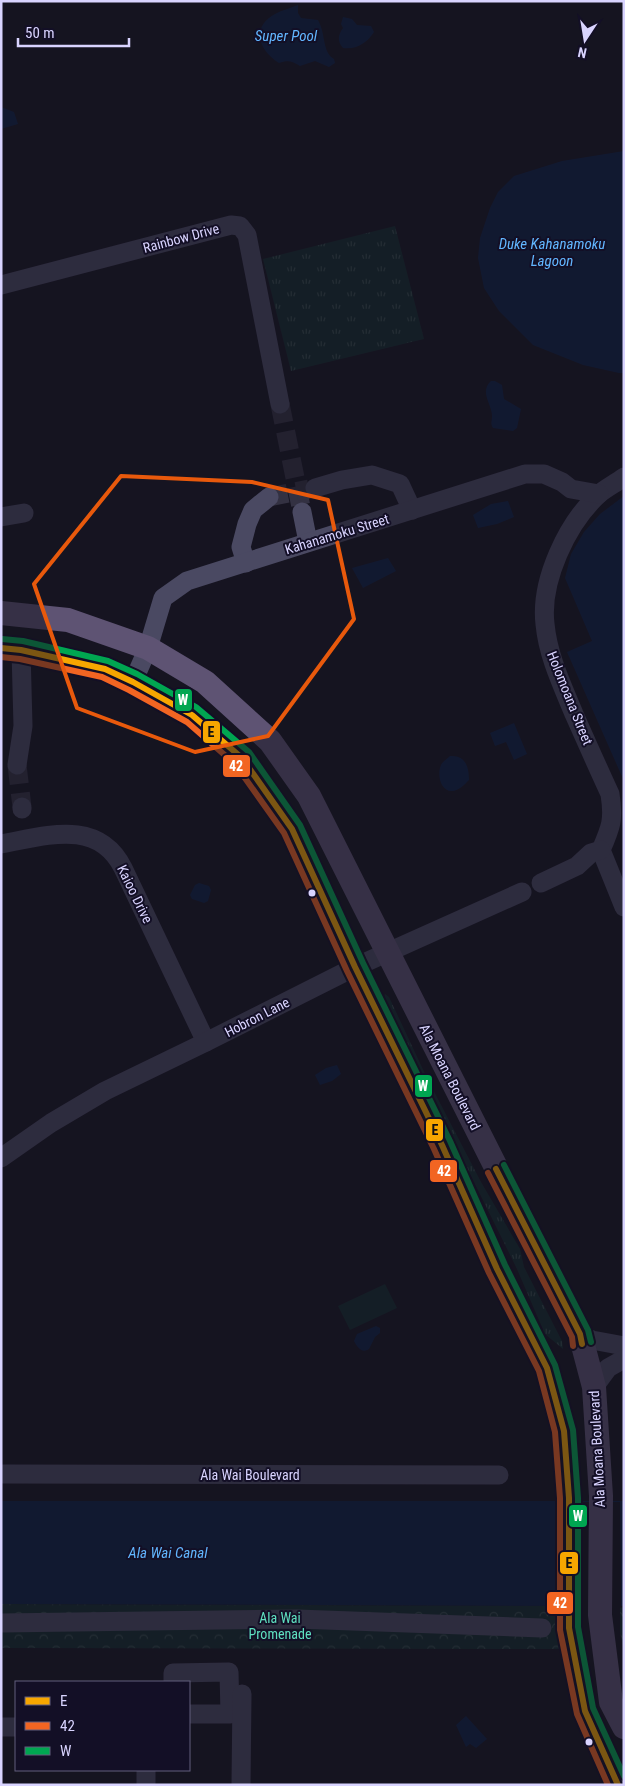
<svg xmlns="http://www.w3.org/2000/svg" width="625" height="1786" viewBox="0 0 625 1786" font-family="'Roboto Condensed',sans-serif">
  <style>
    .grass { fill: url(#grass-tufts) }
    .park { fill: url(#park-crowns) }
    .pitch { fill: #132c2d }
    .water { fill: #0d2144 }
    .pier { fill: #161421 }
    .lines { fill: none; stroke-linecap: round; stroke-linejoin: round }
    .minor-tunnel { stroke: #333142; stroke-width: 19; stroke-dasharray: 19 9; stroke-linecap: butt }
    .minor { stroke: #4a4962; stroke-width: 19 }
    .major { stroke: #5e5373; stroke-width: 24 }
    .bus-1-casing { stroke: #130f26; stroke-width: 10 }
    .bus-2-casing { stroke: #130f26; stroke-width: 10 }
    .bus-3-casing { stroke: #130f26; stroke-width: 10 }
    .bus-1 { stroke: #f7a600; stroke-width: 6 }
    .bus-2 { stroke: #f26522; stroke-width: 6 }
    .bus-3 { stroke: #00a651; stroke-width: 6 }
    .marked { fill: none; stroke: #e8590c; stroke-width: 4; stroke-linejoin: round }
    .bus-dot { fill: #d9d4ff; stroke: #130f26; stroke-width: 2 }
    .labels { text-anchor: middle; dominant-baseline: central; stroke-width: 4; stroke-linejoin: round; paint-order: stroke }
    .street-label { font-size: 14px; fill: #d9d4ff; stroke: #130f26 }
    .park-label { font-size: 14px; fill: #5fe0c0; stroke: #130f26 }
    .water-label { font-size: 15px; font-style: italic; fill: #62b6ff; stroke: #130f26 }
    .line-badge { stroke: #130f26; stroke-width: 2 }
    .badge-label { font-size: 14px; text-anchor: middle; font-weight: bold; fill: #fff }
    .pale-badge-label { font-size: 14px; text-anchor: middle; font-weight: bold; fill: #111 }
  </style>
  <defs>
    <pattern id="grass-tufts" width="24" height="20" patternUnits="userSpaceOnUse" patternTransform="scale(1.25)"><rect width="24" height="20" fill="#132c2d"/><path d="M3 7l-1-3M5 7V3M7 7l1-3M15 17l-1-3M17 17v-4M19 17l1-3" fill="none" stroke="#354a4c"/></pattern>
    <pattern id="park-crowns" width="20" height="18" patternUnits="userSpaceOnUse" patternTransform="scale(1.25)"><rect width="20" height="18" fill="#132c2d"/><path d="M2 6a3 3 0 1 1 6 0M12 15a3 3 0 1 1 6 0" fill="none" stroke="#354a4c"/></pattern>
  </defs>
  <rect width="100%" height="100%" fill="#161421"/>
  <!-- grass -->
  <g class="grass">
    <polygon points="395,226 424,339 291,371 263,259"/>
    <polygon points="385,994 389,997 427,1078 481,1182 520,1249 524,1267 562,1341 563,1349 545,1334 517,1269 384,1000"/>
  </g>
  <!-- park -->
  <g class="park">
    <polygon points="1,1604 555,1606 559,1649 1,1648"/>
    <polygon points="624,1607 624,1651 620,1632 620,1608"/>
  </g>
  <!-- pitch -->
  <polygon class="pitch" points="385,1284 397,1308 350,1330 338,1306"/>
  <!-- water -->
  <g class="water">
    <path d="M298 5V13L301 18 318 20C326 34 322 52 334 59L335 63 329 67 315 61 300 66C292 61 288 60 279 63 259 50 250 28 275 14 282 10 291 8 298 5Z"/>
    <path d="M343 17 352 19 357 25 371 26 374 32C367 43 356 50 343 48 337 41 338 35 343 28L341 24Z"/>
    <polygon points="1,107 14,112 18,124 1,129"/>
    <polygon points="624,151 624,373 619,373 583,365 533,345 499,311 484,288 478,258 480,238 490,208 498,192 514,176 562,161"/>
    <path d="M491 381H495L502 385 504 399 521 409 517 428 513 431 493 428C490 423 492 422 492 416 492 404 479 392 491 381Z"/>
    <polygon points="624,496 624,781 567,652 592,641 565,578 571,554 584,532 600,514"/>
    <polygon points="508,501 514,517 497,524 478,528 473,515 491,504"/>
    <polygon points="388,558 396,571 363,588 352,568"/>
    <polygon points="514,723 527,754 514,760 506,742 495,746 490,733"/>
    <path d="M450 756C465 755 469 766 469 780 465 784 459 791 452 791 440 791 437 774 441 765 442 762 447 759 450 756Z"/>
    <polygon points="199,883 209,886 211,890 208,901 204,903 192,899 190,895 195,885"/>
    <polygon points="337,1065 341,1074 332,1081 320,1085 315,1075 326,1068"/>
    <path d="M376 1326 380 1328V1333L375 1337 369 1349C362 1354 357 1347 354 1341L357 1334Z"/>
    <polygon points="1,1501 624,1501 624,1606 1,1604"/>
    <polygon points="466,1716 487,1739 476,1748 470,1744 466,1747 456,1725"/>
  </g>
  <!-- pier -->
  <polygon class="pier" points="555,1502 620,1502 621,1606 555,1606"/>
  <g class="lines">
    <!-- minor-tunnel -->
    <g class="minor-tunnel">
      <polyline points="280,404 302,512"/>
      <polyline points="269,497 309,489"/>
      <polyline points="17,765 22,807"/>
    </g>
    <!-- minor -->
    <g class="minor">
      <polyline points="1,285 231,225 240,226 247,235 280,404"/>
      <path d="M624 477C616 483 606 488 599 494 567 523 540 581 545 624 548 656 562 685 574 714 586 741 598 768 610 794 614 820 611 827 601 850L624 907"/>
      <polyline points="315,488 342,480 372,475 400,484 412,510"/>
      <polyline points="302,512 308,542"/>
      <polyline points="1,517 24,513"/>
      <polyline points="246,563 241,547 247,524 253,510 269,497"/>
      <polyline points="133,682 148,648 163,598 187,581 525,474 544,474 562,482 571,489 599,494"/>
      <polyline points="17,765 23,726 21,650"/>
      <polyline points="22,807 22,809"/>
      <path d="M1 844C46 836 98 818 123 868L206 1042"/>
      <polyline points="541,883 577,866 591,853 601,850"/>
      <polyline points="1,1158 51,1123 105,1091 206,1042 355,967 522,892"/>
      <polyline points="580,1334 592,1340 624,1346"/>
      <polyline points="594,1387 608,1368 624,1359"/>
      <polyline points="1,1474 499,1475"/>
      <polyline points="1,1623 297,1619 542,1628"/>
      <polyline points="173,1682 173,1673 229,1672 230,1714 189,1714"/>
      <polyline points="1,1727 16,1727"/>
      <polyline points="146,1785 146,1770"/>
      <polyline points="241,1785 242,1694"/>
    </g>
    <!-- major -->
    <g class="major">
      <polyline points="1,613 68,620 148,648 205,682 270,741 309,796 580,1334 594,1387 601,1496 600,1615 611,1702 624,1727"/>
      <polyline points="1,648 21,650 105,669 133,682 192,715 242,758 292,829 355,967 442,1145 497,1269 547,1368 564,1431 569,1498 569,1628 585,1711 618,1785"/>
    </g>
    <!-- bus-1 casing -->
    <g class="bus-1-casing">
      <g id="bus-1">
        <polyline points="1,648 21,650 105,669 133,682 192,715 242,758 292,829 355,967 442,1145 497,1269 547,1368 564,1431 569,1498 569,1628 585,1711 618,1785"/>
        <polyline points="496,1169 580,1334 582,1344"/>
      </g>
    </g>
    <!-- bus-2 casing -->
    <g class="bus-2-casing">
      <g id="bus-2">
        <polyline points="1,657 20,659 102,677 129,690 187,722 235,764 284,833 347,971 434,1149 489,1273 539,1371 555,1432 560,1498 560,1630 577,1714 608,1785"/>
        <polyline points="488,1173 572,1337 573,1346"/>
      </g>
    </g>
    <!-- bus-3 casing -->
    <g class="bus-3-casing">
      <g id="bus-3">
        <polyline points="2,639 23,641 108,661 137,674 196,707 249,752 300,825 363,963 450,1141 505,1265 555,1365 573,1430 578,1498 578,1627 593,1708 624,1776"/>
        <polyline points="504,1165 588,1330 591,1342"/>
      </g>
    </g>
    <!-- bus-1 -->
    <use href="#bus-1" class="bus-1"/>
    <!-- bus-2 -->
    <use href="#bus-2" class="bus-2"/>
    <!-- bus-3 -->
    <use href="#bus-3" class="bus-3"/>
  </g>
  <!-- marked area -->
  <path d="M0 0H625V1786H0ZM121 476 252 482 328 500 354 619 268 736 195 752 77 708 34 584Z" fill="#161421" fill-opacity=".55" fill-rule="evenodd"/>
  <path class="marked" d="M121 476 252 482 328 500 354 619 268 736 195 752 77 708 34 584Z"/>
  <!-- markers -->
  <g class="bus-dot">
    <circle cx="312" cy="893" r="4.5"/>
    <circle cx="589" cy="1742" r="4.5"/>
  </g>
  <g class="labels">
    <!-- street labels -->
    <g class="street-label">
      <text transform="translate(181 238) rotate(-15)">Rainbow Drive</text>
      <text transform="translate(337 534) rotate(-17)">Kahanamoku Street</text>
      <text transform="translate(570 698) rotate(68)">Holomoana Street</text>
      <text transform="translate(135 894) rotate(64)">Kaioo Drive</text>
      <text transform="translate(257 1017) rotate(-27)">Hobron Lane</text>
      <text transform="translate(450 1077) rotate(63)">Ala Moana Boulevard</text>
      <text transform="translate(597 1449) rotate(-93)">Ala Moana Boulevard</text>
      <text x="250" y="1475">Ala Wai Boulevard</text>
    </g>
    <!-- park labels -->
    <g class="park-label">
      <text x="280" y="1618">Ala Wai<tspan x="280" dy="16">Promenade</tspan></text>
    </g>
    <!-- water labels -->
    <g class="water-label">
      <text x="286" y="36">Super Pool</text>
      <text x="552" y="244">Duke Kahanamoku<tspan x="552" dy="17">Lagoon</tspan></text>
      <text x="168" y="1553">Ala Wai Canal</text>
    </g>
  </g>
  <g class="line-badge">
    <rect x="174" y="688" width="19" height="24" rx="5" fill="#00a651"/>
    <rect x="202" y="720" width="19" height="24" rx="5" fill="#f7a600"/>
    <rect x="222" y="754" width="29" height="24" rx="5" fill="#f26522"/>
    <rect x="414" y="1074" width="19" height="24" rx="5" fill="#00a651"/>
    <rect x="425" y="1118" width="19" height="24" rx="5" fill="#f7a600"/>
    <rect x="429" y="1159" width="29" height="24" rx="5" fill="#f26522"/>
    <rect x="568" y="1504" width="20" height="24" rx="5" fill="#00a651"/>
    <rect x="559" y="1551" width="20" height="24" rx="5" fill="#f7a600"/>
    <rect x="546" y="1591" width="28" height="24" rx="5" fill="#f26522"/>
  </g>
  <g class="badge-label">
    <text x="183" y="705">W</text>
    <text x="236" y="771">42</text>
    <text x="423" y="1091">W</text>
    <text x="444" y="1176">42</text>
    <text x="578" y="1521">W</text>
    <text x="560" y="1608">42</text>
  </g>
  <g class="pale-badge-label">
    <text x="211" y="737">E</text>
    <text x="435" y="1135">E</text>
    <text x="569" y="1568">E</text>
  </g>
  <!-- border -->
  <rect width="625" height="1786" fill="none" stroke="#d9d4ff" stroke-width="5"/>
  <!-- legend -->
  <rect x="15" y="1681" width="175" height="90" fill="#130f26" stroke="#625e7d"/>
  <rect x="25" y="1697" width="25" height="8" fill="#f7a600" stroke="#625e7d"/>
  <text x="60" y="1706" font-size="15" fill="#d9d4ff">E</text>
  <rect x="25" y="1722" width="25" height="8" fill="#f26522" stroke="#625e7d"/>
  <text x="60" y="1731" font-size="15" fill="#d9d4ff">42</text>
  <rect x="25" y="1747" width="25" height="8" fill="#00a651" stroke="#625e7d"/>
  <text x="60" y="1756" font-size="15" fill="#d9d4ff">W</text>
  <!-- north arrow -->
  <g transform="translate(585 40) rotate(192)" stroke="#130f26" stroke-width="4" paint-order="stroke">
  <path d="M0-4L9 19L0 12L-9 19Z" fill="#d9d4ff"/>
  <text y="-8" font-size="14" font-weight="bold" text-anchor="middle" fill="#d9d4ff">N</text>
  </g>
  <!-- scale -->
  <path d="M18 38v8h111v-8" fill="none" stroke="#d9d4ff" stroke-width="2.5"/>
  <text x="25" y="38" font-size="15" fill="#d9d4ff" stroke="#130f26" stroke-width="4" paint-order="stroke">50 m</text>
</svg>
